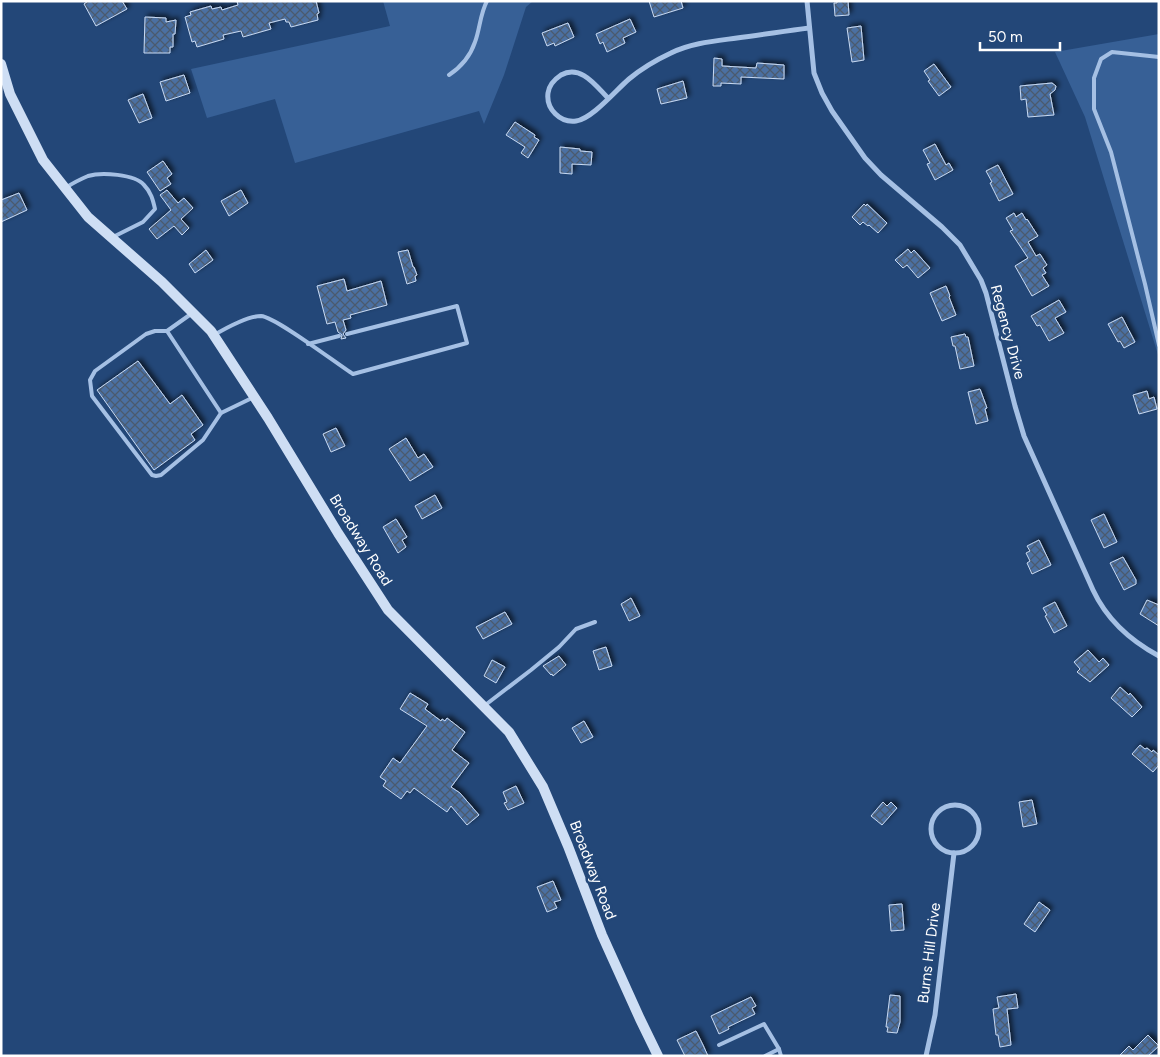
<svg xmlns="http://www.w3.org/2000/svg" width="1160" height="1057" viewBox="0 0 1160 1057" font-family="Figtree,sans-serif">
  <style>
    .grass { fill: #376096 }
    .building { fill: url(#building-cross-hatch); stroke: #c8daf3; filter: url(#shadow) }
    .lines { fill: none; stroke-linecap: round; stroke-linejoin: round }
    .lane { stroke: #a5c0e4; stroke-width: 4 }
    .street { stroke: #a5c0e4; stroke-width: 5 }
    .secondary { stroke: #cedef4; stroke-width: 10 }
    .labels { text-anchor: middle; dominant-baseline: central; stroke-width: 5; stroke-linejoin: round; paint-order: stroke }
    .street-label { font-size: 15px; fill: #fff; stroke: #234778 }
  </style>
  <defs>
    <pattern id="building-cross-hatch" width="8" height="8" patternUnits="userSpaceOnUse" patternTransform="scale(1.25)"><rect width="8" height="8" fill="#4c70a2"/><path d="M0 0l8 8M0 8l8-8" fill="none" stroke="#4c5a6e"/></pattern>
    <filter id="shadow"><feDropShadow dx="3" dy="-3" stdDeviation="2.5" flood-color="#0009"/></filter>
  </defs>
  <rect width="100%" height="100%" fill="#234778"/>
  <!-- grass -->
  <g class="grass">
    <polygon points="383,1 533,1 526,7 504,75 484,124 479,111 295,163 275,99 207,118 191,69 390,26"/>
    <polygon points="1159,34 1159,358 1085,117 1055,52"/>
  </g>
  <!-- building -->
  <g class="building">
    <polygon points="88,1 122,1 127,9 96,26 84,4"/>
    <polygon points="237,1 316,1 319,13 317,14 318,20 291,27 289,22 286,22 285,19 269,23 271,29 243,37 241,31 223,35 224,39 197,47 195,41 192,42 185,17 191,15 190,12 211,6 212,9 221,7 222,10 238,5"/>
    <polygon points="649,1 681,1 683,8 654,17"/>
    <polygon points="837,1 848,1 849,15 835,16 834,3 837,3"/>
    <polygon points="145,17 166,18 166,22 176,20 175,34 173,34 173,47 170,47 170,53 144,53"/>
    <polygon points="630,19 636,32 623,38 625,43 607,52 603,42 600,44 596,34"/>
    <polygon points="568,23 574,37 555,46 554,43 547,46 542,33"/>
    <polygon points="861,26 864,60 852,62 847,28"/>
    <polygon points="714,58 722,59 722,66 756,68 757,63 784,65 784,79 741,77 741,84 721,83 721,86 713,86"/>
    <polygon points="934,64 951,87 939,96 928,81 930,80 924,71"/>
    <polygon points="184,75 190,93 166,101 160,82"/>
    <polygon points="683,81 687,98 661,104 657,89"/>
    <polygon points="1052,83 1056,86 1055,90 1050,94 1054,115 1028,117 1026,99 1021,100 1020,86"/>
    <polygon points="143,94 152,118 139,123 128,100"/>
    <polygon points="515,122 535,135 534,137 539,140 528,158 521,153 525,147 506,135"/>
    <polygon points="935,144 946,165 949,163 953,170 935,180 927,164 930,163 923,150"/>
    <polygon points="560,147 580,149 580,151 592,152 591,165 572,164 572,174 560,173"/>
    <polygon points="163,161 172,174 167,178 171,184 160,191 147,172"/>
    <polygon points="998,165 1013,194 999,201 990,183 992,182 986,171"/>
    <polygon points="167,190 178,203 184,198 193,208 181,219 189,228 182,235 174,226 157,239 149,229 171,210 160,195"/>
    <polygon points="241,190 248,203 229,216 221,201"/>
    <polygon points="19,193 27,210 1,222 1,200"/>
    <polygon points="864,204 866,206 867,204 887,223 878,233 869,225 868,226 863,222 860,225 852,217"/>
    <polygon points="1014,213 1016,217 1022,213 1026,220 1027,219 1038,236 1028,242 1036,256 1040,254 1047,265 1043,268 1046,273 1042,275 1049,286 1032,296 1015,266 1028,258 1010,231 1013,230 1006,218"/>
    <polygon points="908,249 911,253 914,250 930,268 918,278 907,265 903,268 895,260"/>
    <polygon points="206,250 213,260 195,273 189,264"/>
    <polygon points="408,250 413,267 414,267 417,275 415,276 416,281 407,284 398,252"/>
    <polygon points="344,279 347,291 381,281 387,305 350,315 351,318 343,320 346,330 343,334 346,338 341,339 342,335 338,332 335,322 327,324 317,286"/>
    <polygon points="946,286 950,296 949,297 956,315 942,321 930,293"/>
    <polygon points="1059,300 1066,312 1055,318 1064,333 1049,341 1040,325 1037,326 1031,316"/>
    <polygon points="1122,317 1135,342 1124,348 1120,341 1118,342 1108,324"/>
    <polygon points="965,334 966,337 968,337 974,366 960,369 955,346 953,346 951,337"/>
    <polygon points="138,361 170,404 182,395 203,425 191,434 195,440 154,470 97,390"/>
    <polygon points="980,389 987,408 985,409 988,421 976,424 968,392"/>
    <polygon points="1147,391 1149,399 1154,397 1157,409 1139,414 1133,395"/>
    <polygon points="336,428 345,446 331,452 323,434"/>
    <polygon points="406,438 418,458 424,454 433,467 410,481 389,449"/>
    <polygon points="435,495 442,508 422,519 415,506"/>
    <polygon points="1104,514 1117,542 1104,548 1091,520"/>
    <polygon points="396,519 407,537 402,540 406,547 398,553 383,527"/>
    <polygon points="1039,540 1051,565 1032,574 1027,563 1030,561 1026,553 1030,551 1027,546"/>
    <polygon points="1123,557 1136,580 1136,584 1124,590 1110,563"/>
    <polygon points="631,598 640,616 629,621 621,604"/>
    <polygon points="1147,600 1159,605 1159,626 1140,614"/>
    <polygon points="1055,602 1067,626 1054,633 1045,616 1047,615 1043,608"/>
    <polygon points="505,612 512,624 483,639 476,627"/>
    <polygon points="606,647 612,666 599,670 593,651"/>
    <polygon points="1088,650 1099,662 1103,658 1109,665 1090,682 1077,672 1080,669 1074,662"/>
    <polygon points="559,656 566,665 553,676 552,674 551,675 543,666"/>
    <polygon points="492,660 505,667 496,683 484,676"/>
    <polygon points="1120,687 1129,695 1130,693 1142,707 1132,717 1111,698"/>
    <polygon points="410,693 428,704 425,709 441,721 442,719 445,721 447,718 465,732 452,750 469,763 451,787 460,793 479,815 467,825 451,806 447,812 414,788 410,793 407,791 401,799 383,786 386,781 380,777 393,758 400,763 427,726 400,709"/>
    <polygon points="584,721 593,737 581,743 572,728"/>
    <polygon points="1140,745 1145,749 1147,748 1152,752 1153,750 1159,755 1159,765 1153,772 1132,754"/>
    <polygon points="516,786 524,803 508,810 504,803 507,802 503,792"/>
    <polygon points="1032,800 1037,824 1023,827 1019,802"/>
    <polygon points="883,802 887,806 891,802 897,808 882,825 871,816"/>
    <polygon points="553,881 561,900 554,902 557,908 547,912 537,887"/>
    <polygon points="1039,902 1050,910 1035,932 1024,924"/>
    <polygon points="902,904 904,930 891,931 889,905"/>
    <polygon points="1016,994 1018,1008 1007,1009 1011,1045 1000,1047 998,1035 996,1035 993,1009 999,1008 997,997"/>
    <polygon points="890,995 900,996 900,1022 897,1033 887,1032 888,1027 886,1027"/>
    <polygon points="751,997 756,1006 752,1008 755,1014 728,1027 729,1029 719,1034 711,1016"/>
    <polygon points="696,1031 703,1045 708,1056 685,1056 677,1040"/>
    <polygon points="1148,1035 1159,1046 1148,1056 1119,1056 1129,1046 1133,1050"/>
  </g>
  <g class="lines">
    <!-- lane -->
    <g class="lane">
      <polyline points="1159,57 1112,52 1101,59 1094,78 1094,109 1111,152 1145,284 1159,345"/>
      <path d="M449 75C461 67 470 57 475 42 480 29 480 14 487 1"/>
      <path d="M67 187C73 183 81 179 88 176 101 172 135 174 144 185 151 192 153 200 155 209L143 222 113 237"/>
      <polyline points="191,314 167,331 221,413 252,398"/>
      <polyline points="167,331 155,331 146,334 95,371 90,380 92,396 152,475 156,476 161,475 203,440 221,413"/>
      <path d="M214 335C226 328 247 316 261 316 276 317 337 364 353 374L467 343 457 306 347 334"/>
      <polyline points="308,344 339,336"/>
      <polyline points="484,706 531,670 559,647 576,629 595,622"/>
      <polyline points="719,1045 764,1024 779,1049 765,1056"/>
      <polyline points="779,1049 781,1056"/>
    </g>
    <!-- street -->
    <g class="street">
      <path d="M807 1 814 73 822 93 832 111 865 158 881 175 942 227 960 245 981 280 986 293 1015 406 1024 436 1093 590C1107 620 1129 640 1159 656"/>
      <path d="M608 98C596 86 581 64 561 75 555 79 549 85 548 93 546 109 560 123 576 121 592 119 616 90 629 79 641 69 656 60 671 53 691 43 715 41 737 38 761 35 785 31 809 28"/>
      <circle cx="955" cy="829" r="24"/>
      <polyline points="926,1056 935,1015 954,853"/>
    </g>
    <!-- secondary -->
    <polyline class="secondary" points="1,64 10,94 43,160 88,217 162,282 211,331 268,418 338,533 388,610 509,732 543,787 568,846 602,935 640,1019 658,1056"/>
  </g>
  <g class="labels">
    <!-- street labels -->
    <g class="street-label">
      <text transform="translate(1008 332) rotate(75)">Regency Drive</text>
      <text transform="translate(361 540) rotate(58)">Broadway Road</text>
      <text transform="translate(593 870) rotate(69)">Broadway Road</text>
      <text transform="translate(929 953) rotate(-83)">Burns Hill Drive</text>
    </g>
  </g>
  <!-- border -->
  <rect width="1160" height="1057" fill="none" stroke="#ffffff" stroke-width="5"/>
  <!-- scale -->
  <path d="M980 42v8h80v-8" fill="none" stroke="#ffffff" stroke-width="2.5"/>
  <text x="988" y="42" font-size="15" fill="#ffffff" stroke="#234778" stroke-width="4" paint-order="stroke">50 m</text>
</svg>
